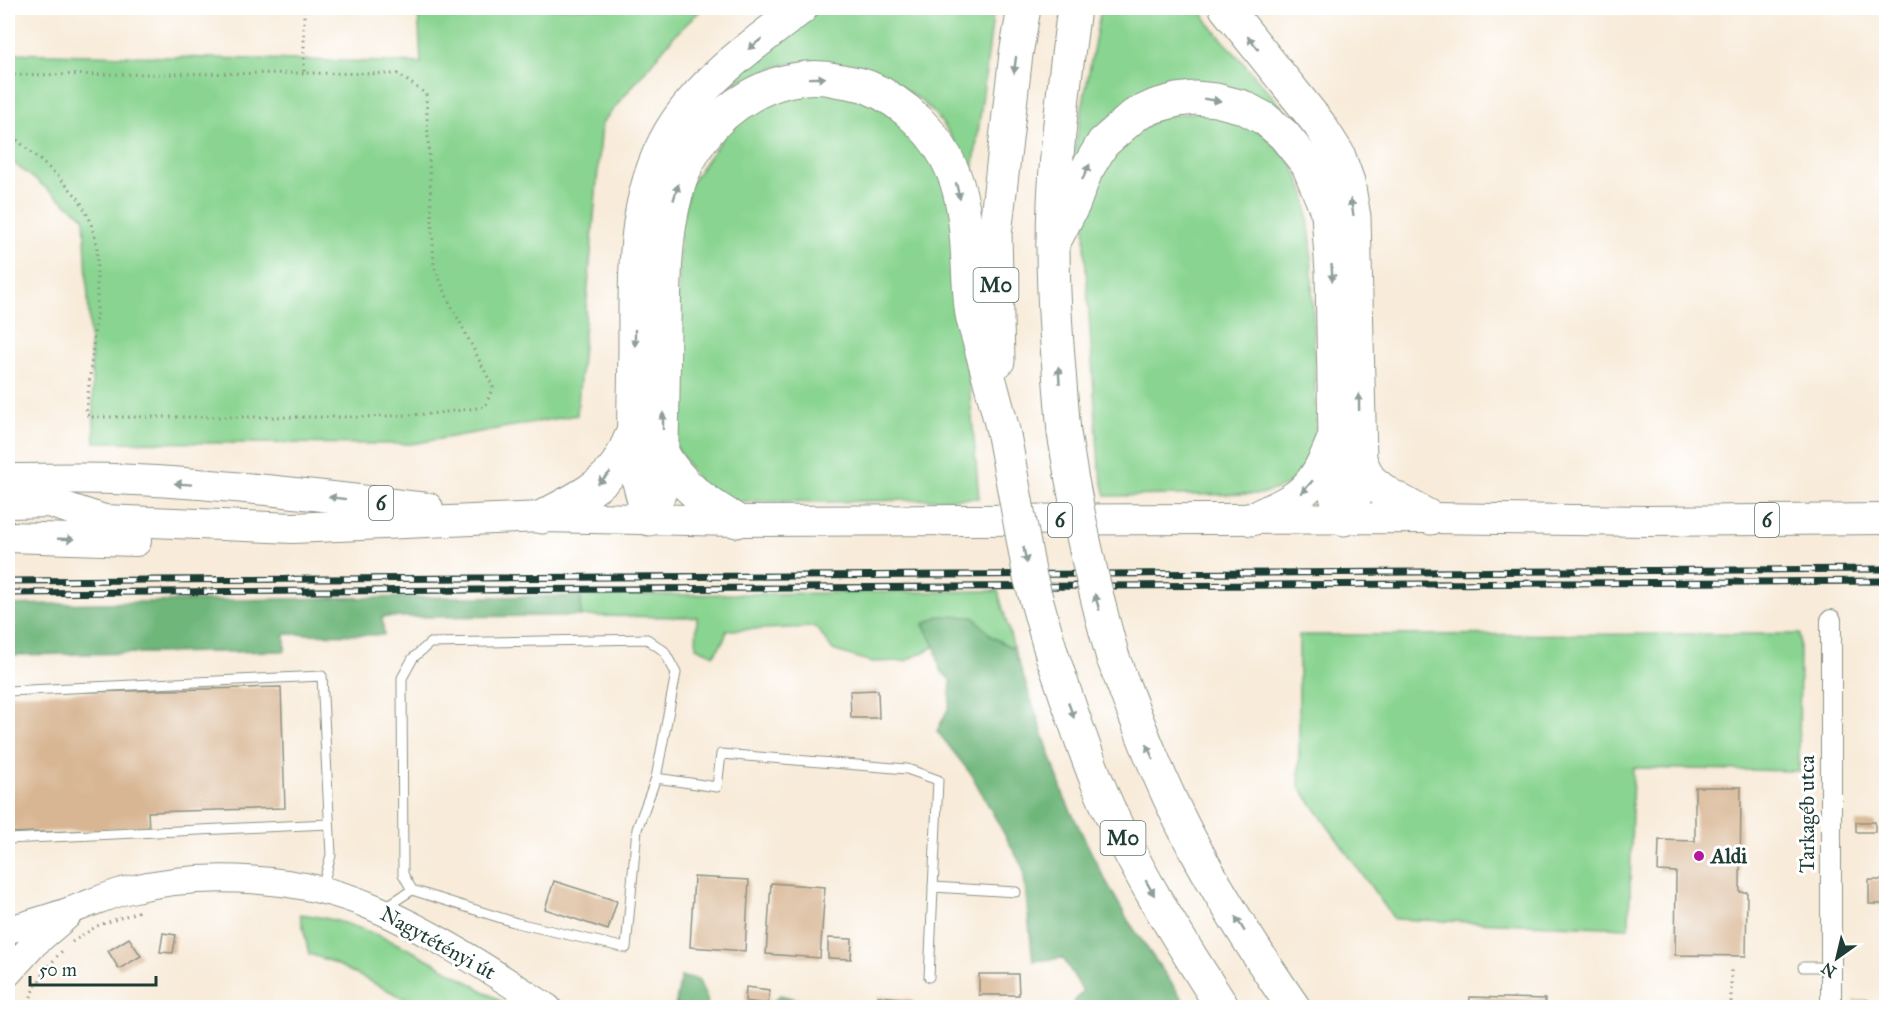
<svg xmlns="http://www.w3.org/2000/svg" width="1894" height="1015" viewBox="0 0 1894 1015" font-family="'IM FELL Great Primer',serif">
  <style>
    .green { fill: #89d490; stroke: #548862; stroke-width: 1.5 }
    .forest { fill: #6eb67a; stroke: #467a57; stroke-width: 1.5 }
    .building { fill: #d8b693 }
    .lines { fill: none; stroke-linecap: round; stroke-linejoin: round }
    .lane-casing { stroke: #8c9486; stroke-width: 11 }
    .street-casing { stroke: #8c9486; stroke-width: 22 }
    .secondary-casing { stroke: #8c9486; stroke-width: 29 }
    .primary-casing { stroke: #8c9486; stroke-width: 32 }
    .highway-casing { stroke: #8c9486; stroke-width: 35 }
    .path { stroke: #8c9486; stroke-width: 3; stroke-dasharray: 1.5 4.5; stroke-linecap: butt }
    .lane { stroke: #fff; stroke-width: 9 }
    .street { stroke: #fff; stroke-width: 20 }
    .secondary { stroke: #fff; stroke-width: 27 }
    .primary { stroke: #fff; stroke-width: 30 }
    .highway { stroke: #fff; stroke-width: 33 }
    .rail-casing { stroke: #1f3d34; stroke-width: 7 }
    .rail { stroke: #fff; stroke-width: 4.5; stroke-dasharray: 14; stroke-linecap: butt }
    .highway-bridge-casing { stroke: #8c9486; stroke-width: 35; stroke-linecap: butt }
    .highway-bridge { stroke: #fff; stroke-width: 33 }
    .oneway { fill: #8f9e9a }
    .poi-dot { fill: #b5179e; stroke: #fff; stroke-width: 2 }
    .labels { text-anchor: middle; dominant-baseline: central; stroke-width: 6; stroke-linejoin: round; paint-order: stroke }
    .shield { fill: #fff; stroke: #627771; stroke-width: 1.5 }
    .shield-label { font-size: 20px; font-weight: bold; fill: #1f3d34 }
    .street-label { font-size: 21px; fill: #1f3d34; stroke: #fff }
    .poi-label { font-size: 21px; font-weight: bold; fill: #1f3d34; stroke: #fff; text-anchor: start }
  </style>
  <rect width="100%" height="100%" fill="#fff"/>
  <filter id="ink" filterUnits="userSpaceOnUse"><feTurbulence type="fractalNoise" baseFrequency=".0167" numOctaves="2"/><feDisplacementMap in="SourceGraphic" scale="12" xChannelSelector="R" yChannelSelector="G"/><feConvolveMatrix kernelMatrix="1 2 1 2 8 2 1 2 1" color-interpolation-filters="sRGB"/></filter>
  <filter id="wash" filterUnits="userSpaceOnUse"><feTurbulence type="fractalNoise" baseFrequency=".008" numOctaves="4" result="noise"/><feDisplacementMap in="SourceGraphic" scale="24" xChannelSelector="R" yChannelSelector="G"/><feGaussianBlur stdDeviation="1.35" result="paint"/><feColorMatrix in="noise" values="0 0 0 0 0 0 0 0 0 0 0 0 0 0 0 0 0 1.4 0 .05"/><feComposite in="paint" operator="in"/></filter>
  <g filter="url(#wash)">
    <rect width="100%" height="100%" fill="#f8ebd9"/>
    <!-- green -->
    <g class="green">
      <polygon points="418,8 703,8 674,36 602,123 577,415 411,444 95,442 84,217 8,159 8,53 421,63"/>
      <path d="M821 8H994L972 179C962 155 951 132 933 112 902 78 829 52 784 65 764 70 744 80 724 88Z"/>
      <polygon points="1101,8 1199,8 1209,24 1303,131 1265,106 1215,87 1072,162"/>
      <polygon points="822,90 870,102 913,127 948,182 955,222 979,498 830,502 737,501 705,491 674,444 680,228 690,184 737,117 779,92"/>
      <polygon points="1199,112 1233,117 1263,133 1292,163 1305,194 1311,243 1316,423 1312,458 1287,485 1261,494 1106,496 1099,467 1085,254 1085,217 1096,173 1128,136 1163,116"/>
      <polygon points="998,591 1014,649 992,637 973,617 923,625 936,646 905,661 871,662 833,650 816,627 727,630 724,640 714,655 696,647 697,617 581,616 581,596"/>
      <polygon points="1800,634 1799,771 1633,768 1629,928 1394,919 1299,786 1299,635"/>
      <path d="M300 914C371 921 449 970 510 1007H421L330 961 309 954Z"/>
    </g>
    <!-- forest -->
    <g class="forest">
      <polygon points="581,596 581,616 382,617 384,635 285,634 285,651 8,655 8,605 333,598"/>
      <polygon points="939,616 974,617 992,637 1014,649 1065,799 1100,870 1129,922 1188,1007 1070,1007 1083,991 1063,958 1033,961 1023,868 971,774 937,731 949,707 951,681 940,670 935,646 923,624"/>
      <polygon points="681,977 698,979 707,999 708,1007 675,1007"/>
      <polygon points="780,995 825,1007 767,1007"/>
    </g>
    <g id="blocks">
      <!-- building -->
      <g class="building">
        <polygon points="281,687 285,808 148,812 149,829 8,833 8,694"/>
        <polygon points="878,690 879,718 851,718 850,691"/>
        <polygon points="1695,787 1741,787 1740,892 1747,892 1746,956 1675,955 1676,872 1658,871 1659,840 1695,841"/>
        <rect x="1856" y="822" width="19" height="10"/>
        <polygon points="694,877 749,880 745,951 690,947"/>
        <rect x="1869" y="880" width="17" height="24"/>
        <polygon points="554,881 617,901 608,930 545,909"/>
        <polygon points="771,883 825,887 820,958 766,954"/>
        <polygon points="163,933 176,935 173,953 160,952"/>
        <polygon points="129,938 141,956 119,969 108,951"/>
        <polygon points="828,938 852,939 851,959 828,958"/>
        <polygon points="979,974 1018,974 1019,995 979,995"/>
        <polygon points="746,987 770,990 768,1004 745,1001"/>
        <polygon points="878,996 911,999 910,1008 877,1008"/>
        <polygon points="1470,997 1545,999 1545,1008 1469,1008"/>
        <rect x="1854" y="1000" width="14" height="8"/>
      </g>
    </g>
  </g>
  <g filter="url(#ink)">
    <use href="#blocks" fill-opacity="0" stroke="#8c9486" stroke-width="1.5"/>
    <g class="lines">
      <!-- lane casing -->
      <g class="lane-casing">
        <g id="lane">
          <polyline points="8,691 322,676 331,855 322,888"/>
          <polyline points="656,778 676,673 664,651 647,639 430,643 413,658 402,678 403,874 412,890 517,923 626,948 637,829 656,778 717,787 721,754 907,769 938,780 929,977"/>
          <polyline points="8,839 329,824"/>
          <polyline points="933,887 1016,892"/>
          <polyline points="384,908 412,890"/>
          <polyline points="1803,967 1820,967 1831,972"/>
        </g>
      </g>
      <!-- street casing -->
      <g class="street-casing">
        <polyline id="street" points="1831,620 1831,1008"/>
      </g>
      <!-- secondary casing -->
      <g class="secondary-casing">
        <g id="secondary">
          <path d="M8 930C31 923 54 917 77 908 94 902 111 894 128 890 204 871 303 876 375 908 436 934 492 972 548 1008"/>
          <polyline points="8,973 34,944 67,916"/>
        </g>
      </g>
      <!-- primary casing -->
      <g class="primary-casing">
        <g id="primary">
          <path d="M8 479C43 479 78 478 113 479 218 483 324 496 428 508"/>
          <polyline points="8,503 49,502 104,520 293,528 542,517 737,521 1431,518 1647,521 1886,519"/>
          <polyline points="8,537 136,541"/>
        </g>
      </g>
      <!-- highway casing -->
      <g class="highway-casing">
        <g id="highway">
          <polyline points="1226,8 1319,124 1338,154 1348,182 1354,217 1360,460 1355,496 1349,509"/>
          <polyline points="1053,244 1073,205 1086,171 1103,143 1135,115 1155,106 1177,100 1195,98 1216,100 1243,107 1265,119 1284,135 1308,165 1328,214 1332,272 1336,496 1344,519"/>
          <polyline points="998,361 995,234 1016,54 1024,8"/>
          <path d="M1064 433C1059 370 1053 308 1053 245 1053 165 1064 86 1074 8"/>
          <path d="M662 453C682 487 704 501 737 521"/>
          <polyline points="1360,460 1369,479 1386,493 1431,518"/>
          <path d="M542 517C568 503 601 489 618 463 625 452 629 440 635 429"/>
          <path d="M648 517C645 503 640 488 637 473 631 432 635 387 635 346 635 269 632 187 677 121 710 74 757 42 801 8"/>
          <path d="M649 519 660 491C663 438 663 384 664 331 665 243 663 145 750 96 774 82 808 73 836 80 846 82 858 83 868 87 905 102 938 135 953 172 970 214 966 263 971 307 972 321 978 335 981 348 989 377 997 406 1004 435"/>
          <path d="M1252 519C1302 497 1312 492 1333 441"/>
          <path d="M1052 655C1067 698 1081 742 1098 784 1130 863 1177 936 1223 1008"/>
          <path d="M1113 658C1135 715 1156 773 1184 828 1216 890 1254 950 1294 1008"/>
        </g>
      </g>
      <!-- path -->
      <g class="path">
        <polyline points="8,75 304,73"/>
        <polyline points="8,132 59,177 79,199 90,220 97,245 97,309 86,413 89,417 364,417 429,414 485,407 493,387 448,299 434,266 426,94 398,74 304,73 304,8"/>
        <polyline points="72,942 97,926 140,911"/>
        <path d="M26 1008C35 986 46 967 63 950"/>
        <polyline points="1731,1008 1731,967"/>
      </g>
      <!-- lane -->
      <use href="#lane" class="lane"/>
      <!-- street -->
      <use href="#street" class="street"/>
      <!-- secondary -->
      <use href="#secondary" class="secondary"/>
      <!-- primary -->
      <use href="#primary" class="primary"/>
      <!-- highway -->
      <use href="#highway" class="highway"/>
      <!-- rail casing -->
      <g class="rail-casing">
        <g id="rail">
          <polyline points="8,581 1886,569"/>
          <polyline points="8,593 1886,581"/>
        </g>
      </g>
      <!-- rail -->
      <use href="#rail" class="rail"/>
      <!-- highway-bridge casing -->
      <g class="highway-bridge-casing">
        <g id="highway-bridge">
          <path d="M1064 433C1076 510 1092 583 1113 658"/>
          <polyline points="1004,435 1030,577 1052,655"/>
        </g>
      </g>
      <!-- highway-bridge -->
      <use href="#highway-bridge" class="highway-bridge"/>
    </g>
    <!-- one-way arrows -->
    <defs><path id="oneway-solid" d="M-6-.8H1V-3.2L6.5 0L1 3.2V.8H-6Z" transform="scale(1.5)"/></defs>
    <g class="oneway">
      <use href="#oneway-solid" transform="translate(1253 43) rotate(-130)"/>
      <use href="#oneway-solid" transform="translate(755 44) rotate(142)"/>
      <use href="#oneway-solid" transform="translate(1015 65) rotate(97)"/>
      <use href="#oneway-solid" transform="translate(817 78) rotate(-1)"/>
      <use href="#oneway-solid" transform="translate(1212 100) rotate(9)"/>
      <use href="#oneway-solid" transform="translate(1086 172) rotate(-64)"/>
      <use href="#oneway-solid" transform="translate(958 191) rotate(76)"/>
      <use href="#oneway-solid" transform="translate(676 192) rotate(-73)"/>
      <use href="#oneway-solid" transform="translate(1352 207) rotate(-100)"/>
      <use href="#oneway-solid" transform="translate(1332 273) rotate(87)"/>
      <use href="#oneway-solid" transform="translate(635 338) rotate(90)"/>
      <use href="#oneway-solid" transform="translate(1059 375) rotate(-94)"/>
      <use href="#oneway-solid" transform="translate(1359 402) rotate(-91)"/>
      <use href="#oneway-solid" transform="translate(663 421) rotate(-90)"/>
      <use href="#oneway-solid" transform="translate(604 478) rotate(137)"/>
      <use href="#oneway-solid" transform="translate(183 484) rotate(-176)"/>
      <use href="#oneway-solid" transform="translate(1307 487) rotate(131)"/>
      <use href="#oneway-solid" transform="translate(337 498) rotate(-173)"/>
      <use href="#oneway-solid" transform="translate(66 539) rotate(2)"/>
      <use href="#oneway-solid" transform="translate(1025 555) rotate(79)"/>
      <use href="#oneway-solid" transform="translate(1097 602) rotate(-106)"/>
      <use href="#oneway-solid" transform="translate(1071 710) rotate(70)"/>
      <use href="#oneway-solid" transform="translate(1150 752) rotate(-114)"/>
      <use href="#oneway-solid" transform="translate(1150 888) rotate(60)"/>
      <use href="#oneway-solid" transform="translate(1240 924) rotate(-122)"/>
    </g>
  </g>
  <!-- markers -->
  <circle class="poi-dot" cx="1699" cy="856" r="6"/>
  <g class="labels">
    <!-- shield labels -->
    <g class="shield">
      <rect x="973.5" y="268" width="45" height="34" rx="4.5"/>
      <rect x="369" y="486" width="24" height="34" rx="4.5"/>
      <rect x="1048" y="503" width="24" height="34" rx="4.5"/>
      <rect x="1755" y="503" width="24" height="34" rx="4.5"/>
      <rect x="1100.5" y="821" width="45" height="34" rx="4.5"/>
    </g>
    <g class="shield-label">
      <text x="996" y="285">M0</text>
      <text x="381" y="503">6</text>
      <text x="1060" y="520">6</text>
      <text x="1767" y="520">6</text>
      <text x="1123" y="838">M0</text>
    </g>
    <!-- street labels -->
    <g class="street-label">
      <text transform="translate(1807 814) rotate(-90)">Tarkagéb utca</text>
      <text transform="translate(438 943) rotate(29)">Nagytétényi út</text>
    </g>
    <!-- poi labels -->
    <g class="poi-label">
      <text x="1711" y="856">Aldi</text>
    </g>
  </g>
  <!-- margin -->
  <rect width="1894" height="1015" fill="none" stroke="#fff" stroke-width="30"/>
  <!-- north arrow -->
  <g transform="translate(1837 958) rotate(214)" stroke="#ffffff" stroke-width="4.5" paint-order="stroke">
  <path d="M0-4.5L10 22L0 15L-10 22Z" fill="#1f3d34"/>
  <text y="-9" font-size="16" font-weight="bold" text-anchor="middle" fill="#1f3d34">N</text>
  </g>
  <!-- scale -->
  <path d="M30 976v9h126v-9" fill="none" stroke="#1f3d34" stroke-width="3"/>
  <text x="39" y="976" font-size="18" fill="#1f3d34" stroke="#ffffff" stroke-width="4.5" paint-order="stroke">50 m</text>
</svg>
